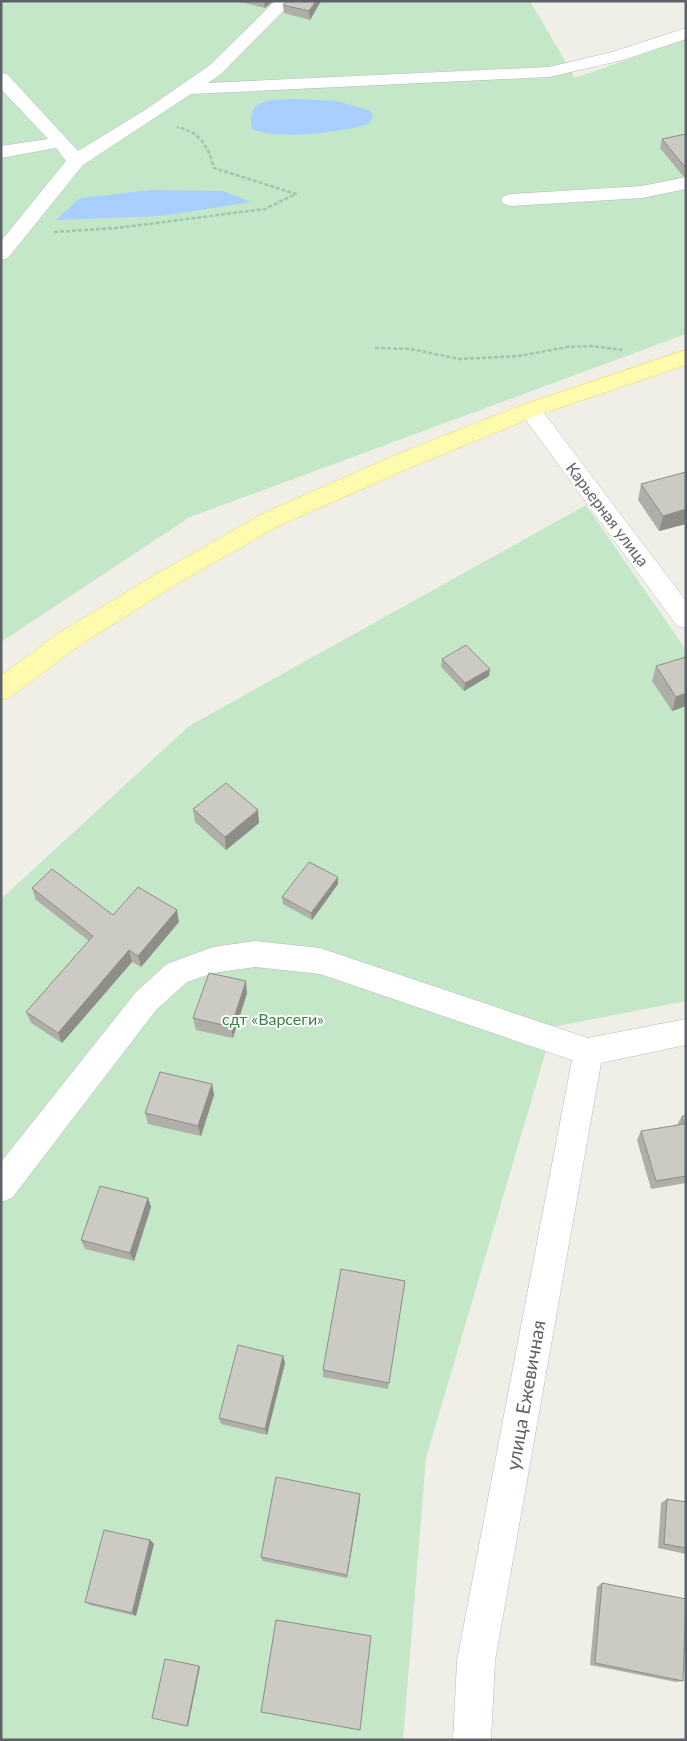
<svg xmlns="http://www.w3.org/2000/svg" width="687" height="1741" viewBox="0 0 687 1741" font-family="Lato,sans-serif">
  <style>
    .green { fill: #c4e7c8 }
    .water { fill: #a9cffe }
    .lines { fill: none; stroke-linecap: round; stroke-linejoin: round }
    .minor-casing { stroke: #b7b8bd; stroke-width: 1 }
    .major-casing { stroke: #f1d95f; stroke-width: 1 }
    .path { stroke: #9dc8ae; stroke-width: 2.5; stroke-dasharray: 4 2; stroke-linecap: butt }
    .minor { fill: #fff; fill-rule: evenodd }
    .major { fill: #fefbae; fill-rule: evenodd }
    .wall { fill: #afaea8 }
    .shaded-wall { fill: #8e8d88 }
    .building { fill: #cbcac3; stroke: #8e8d88 }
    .labels { text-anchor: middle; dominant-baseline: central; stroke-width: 4; stroke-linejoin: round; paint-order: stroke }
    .street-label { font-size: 16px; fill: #5e6167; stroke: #fff }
    .park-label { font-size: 16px; fill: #368643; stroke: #fff }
    .near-street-label { font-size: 19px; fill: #5e6167; stroke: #fff }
  </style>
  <rect width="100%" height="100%" fill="#f0efe7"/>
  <!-- green -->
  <g class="green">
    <polygon points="1,1 530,1 575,78 686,39 686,334 190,517 1,642"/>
    <polygon points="586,505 686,650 686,1001 553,1027 426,1458 403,1740 1,1740 1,899 189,726"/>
  </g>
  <!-- water -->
  <g class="water">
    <path d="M298 99 337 101 371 111 373 117 369 124C341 132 278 141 252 129 244 96 276 100 298 99Z"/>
    <polygon points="151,190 223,191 251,202 162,216 56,220 80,198"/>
  </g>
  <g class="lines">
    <!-- minor casing -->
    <g class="minor-casing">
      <g id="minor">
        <polygon points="275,1 293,1 222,73 208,83 549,67 612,52 686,28 686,39 623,60 549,77 191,94 83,165 8,258 1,260 1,241 66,161 56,148 1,158 1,146 48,139 1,89 1,73 7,74 78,151 145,110 210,65"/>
        <polygon points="686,177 686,189 642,198 511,206 504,204 501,200 504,196 511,194 642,186"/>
        <polygon points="530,403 538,405 686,601 686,628 677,626 522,415 519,410 522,405"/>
        <polygon points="255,941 320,948 588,1038 686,1019 686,1045 601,1063 495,1661 491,1740 453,1740 457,1661 572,1060 320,974 255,967 213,973 187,982 156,1010 12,1198 1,1202 1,1162 136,992 167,964 213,947"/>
      </g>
    </g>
    <!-- major casing -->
    <g class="major-casing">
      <polygon id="major" points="686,350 686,365 538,415 414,466 280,525 173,586 77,647 10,697 1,700 1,676 59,633 157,574 264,513 398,454 522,405"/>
    </g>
    <!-- path -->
    <g class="path">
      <path d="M54 232 116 228 265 209 296 194 214 168C208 146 200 132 177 127"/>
      <polyline points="375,348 410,349 460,359 519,356 567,347 592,346 622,350"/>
    </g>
    <!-- minor -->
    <use href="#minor" class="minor"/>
    <!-- major -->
    <use href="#major" class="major"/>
  </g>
  <!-- wall -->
  <g class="wall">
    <polygon points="236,1 273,1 265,8"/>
    <polygon points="321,1 310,20 284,13 283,5"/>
    <polygon points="686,134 686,176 683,176 660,148 662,139"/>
    <polygon points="686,472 686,524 659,531 638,500 641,484"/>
    <polygon points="442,659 489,676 464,691 441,667"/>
    <polygon points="656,666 686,706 672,711 652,681"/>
    <polygon points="193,809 259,823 226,850 195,822"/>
    <polygon points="338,877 338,884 312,920 283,904 282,897"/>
    <polygon points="32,888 113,915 179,922 141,967 132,962 62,1043 31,1023 26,1012 89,941 36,900"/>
    <polygon points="247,993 233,1038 196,1030 193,1018"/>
    <polygon points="212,1084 214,1095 201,1136 148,1124 145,1113"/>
    <polygon points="682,1116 686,1116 686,1183 651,1189 637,1140 641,1131 677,1125"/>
    <polygon points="148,1198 151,1207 134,1261 85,1249 81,1240"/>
    <polygon points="405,1281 388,1389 323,1377 323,1370"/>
    <polygon points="283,1356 285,1363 267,1435 221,1424 219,1418"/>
    <polygon points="360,1499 347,1578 263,1561 261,1557"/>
    <polygon points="667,1499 686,1502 686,1554 658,1548 661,1503"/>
    <polygon points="150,1540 154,1544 136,1616 90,1605 85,1602"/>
    <polygon points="602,1583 683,1681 676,1682 590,1665 597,1587"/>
    <polygon points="371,1636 359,1730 261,1712"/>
  </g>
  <!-- shaded-wall -->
  <g class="shaded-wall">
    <polygon points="264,1 273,1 265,8"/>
    <polygon points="316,1 321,1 310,20 309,11"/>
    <polygon points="686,509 686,524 659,531 663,516"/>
    <polygon points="490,669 489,676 464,691 465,683"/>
    <polygon points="686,693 686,706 672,711 676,697"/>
    <polygon points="258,810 259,823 226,850 225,837"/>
    <polygon points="338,877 338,884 312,920 311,913"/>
    <polygon points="177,910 179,922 141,967 138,956"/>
    <polygon points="129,950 132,962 62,1043 58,1033"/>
    <polygon points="246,981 247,993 233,1038 231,1027"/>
    <polygon points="212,1084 214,1095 201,1136 198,1126"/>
    <polygon points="148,1198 151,1207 134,1261 130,1253"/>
    <polygon points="283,1356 285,1363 267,1435 265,1429"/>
    <polygon points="360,1494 360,1499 347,1578 347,1575"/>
    <polygon points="150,1540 154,1544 136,1616 132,1613"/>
    <polygon points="199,1666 200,1667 188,1726 187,1726"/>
  </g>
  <!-- building -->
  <g class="building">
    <polygon points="287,1 316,1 309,11 283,5"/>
    <polygon points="686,134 686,167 685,167 662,139"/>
    <polygon points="686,472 686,509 663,516 641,484"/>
    <polygon points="466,645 490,669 465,683 442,659"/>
    <polygon points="686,657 686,693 676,697 656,666"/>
    <polygon points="226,783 258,810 225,837 193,809"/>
    <polygon points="309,862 338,877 311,913 282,897"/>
    <polygon points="52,869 113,915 138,887 177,910 138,956 129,950 58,1033 26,1012 93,936 32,888"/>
    <polygon points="209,973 246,981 231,1027 193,1018"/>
    <polygon points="160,1072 212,1084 198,1126 145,1113"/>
    <polygon points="682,1116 686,1116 686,1176 656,1181 641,1131 684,1124"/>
    <polygon points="100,1186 148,1198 130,1253 81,1240"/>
    <polygon points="341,1269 405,1281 389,1383 323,1370"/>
    <polygon points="238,1345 283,1356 265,1429 219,1418"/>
    <polygon points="276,1477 360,1494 347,1575 261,1557"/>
    <polygon points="667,1499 686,1502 686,1548 664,1544"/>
    <polygon points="104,1530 150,1540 132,1613 85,1602"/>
    <polygon points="602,1583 686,1599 683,1681 595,1663"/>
    <polygon points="276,1620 371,1636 360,1730 261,1712"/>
    <polygon points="165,1659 199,1666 187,1726 152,1718"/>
  </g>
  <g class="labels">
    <!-- street labels -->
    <g class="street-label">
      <text transform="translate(608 514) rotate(53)">Карьерная улица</text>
    </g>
    <!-- park labels -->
    <g class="park-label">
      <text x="273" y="1018">сдт «Варсеги»</text>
    </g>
    <!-- near-street labels -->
    <g class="near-street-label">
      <text transform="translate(525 1395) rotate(-80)">улица Ежевичная</text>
    </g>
  </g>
  <!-- border -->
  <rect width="687" height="1741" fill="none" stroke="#5e6167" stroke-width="5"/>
</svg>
